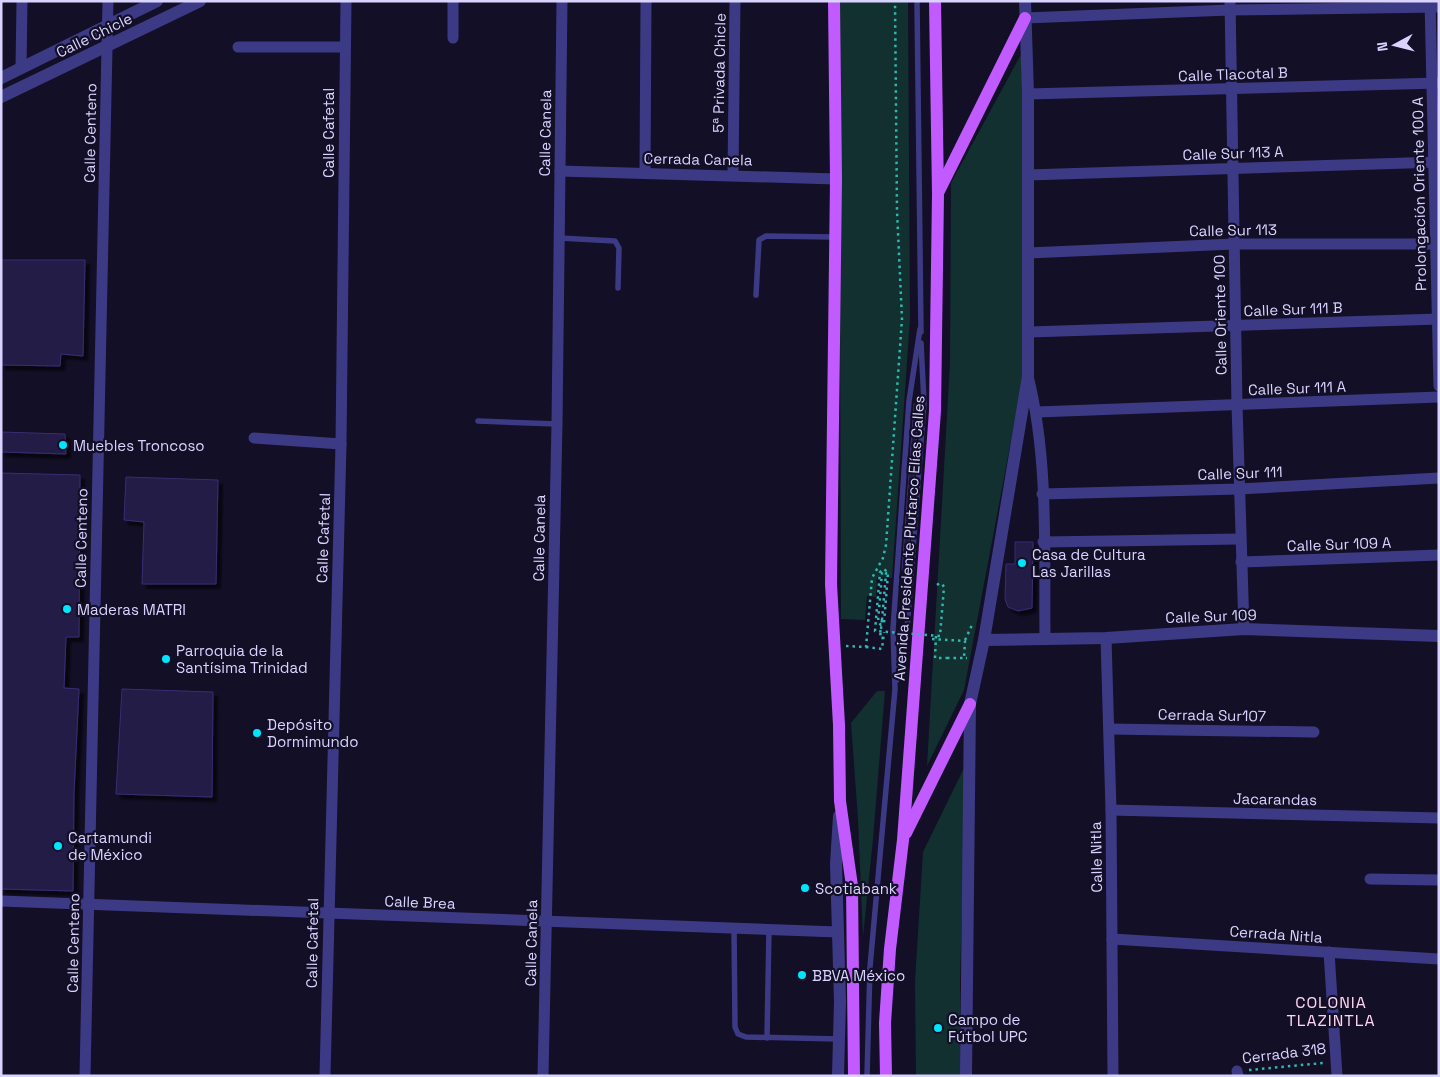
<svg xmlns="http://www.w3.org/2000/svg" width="1440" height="1077" viewBox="0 0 1440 1077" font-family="'Space Grotesk',sans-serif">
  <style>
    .green { fill: #12302f }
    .building { fill: #241b47; stroke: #3b2d73; filter: url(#shadow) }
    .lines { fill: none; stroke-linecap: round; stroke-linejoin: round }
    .path { stroke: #2fb8b0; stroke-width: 2.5; stroke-dasharray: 2.5 4; stroke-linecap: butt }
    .service { stroke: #3d3a85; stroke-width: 5.5 }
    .minor { stroke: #3d3a85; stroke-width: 11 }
    .tertiary { stroke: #3d3a85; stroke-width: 12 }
    .primary { stroke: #c25bff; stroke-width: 12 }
    .path-bridge { stroke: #2fb8b0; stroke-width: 2.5; stroke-dasharray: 2.5 4; stroke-linecap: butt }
    .poi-dot { fill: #00e5ff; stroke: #130f26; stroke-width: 2 }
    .labels { text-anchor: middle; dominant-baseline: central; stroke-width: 4.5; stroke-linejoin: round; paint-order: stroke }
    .street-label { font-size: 15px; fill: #d9d4ff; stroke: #130f26 }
    .poi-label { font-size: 15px; fill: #d9d4ff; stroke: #130f26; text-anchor: start }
    .neighbourhood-label { font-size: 16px; letter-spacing: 1px; fill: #ffd6f0; stroke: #130f26 }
  </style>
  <defs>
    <filter id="shadow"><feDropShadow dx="4.5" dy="4.5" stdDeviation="1" flood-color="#0009"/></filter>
  </defs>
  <rect width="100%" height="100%" fill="#130f26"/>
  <!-- green -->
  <g class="green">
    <polygon points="839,1 908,1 910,319 892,578 877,577 876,597 867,596 865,620 841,619"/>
    <polygon points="1024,49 1023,377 964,690 927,766 950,363 951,183"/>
    <polygon points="877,691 885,691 873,839 863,937 858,819 851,723"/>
    <polygon points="966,764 960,981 961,1076 916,1076 915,981 923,852"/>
  </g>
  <!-- building -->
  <g class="building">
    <polygon points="1,260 85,260 83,356 61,354 60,366 1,365"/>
    <polygon points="914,404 919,404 907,572 902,571"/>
    <polygon points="1,432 65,434 66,454 1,452"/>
    <polygon points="1,473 80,475 79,637 66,637 64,688 79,689 74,793 73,891 1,889"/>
    <polygon points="126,477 218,480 216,584 142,584 144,522 124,520"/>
    <polygon points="1015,542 1033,542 1032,608 1018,611 1008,607 1005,599 1006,564 1015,564"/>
    <polygon points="122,689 213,692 212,797 116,794"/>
  </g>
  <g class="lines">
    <!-- path -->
    <g class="path">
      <polyline points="937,585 941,582"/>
      <polyline points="882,620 880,638 883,638"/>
      <polyline points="932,639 965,641 964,658 967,658"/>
      <polyline points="965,640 972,625"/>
      <polyline points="846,646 866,647 872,578 883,558 886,545 902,319 897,211 895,1"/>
      <polyline points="947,658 964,658"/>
      <polyline points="1249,1070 1323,1063"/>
    </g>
    <!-- service -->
    <g class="service">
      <polyline points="917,1 921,332"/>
      <polyline points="559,238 615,241 619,248 618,288"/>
      <polyline points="756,295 759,240 766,236 834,237"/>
      <polyline points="478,421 557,424"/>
      <polyline points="897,680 907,630 924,402 921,343"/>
      <polyline points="734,928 735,1027 738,1034 746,1037 839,1039"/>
      <polyline points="767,1038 769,929"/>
      <polyline points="867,1076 870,967 895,689 893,629 909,401 920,329"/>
    </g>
    <!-- minor -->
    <g class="minor">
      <polyline points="1230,1 1237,405 1244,629"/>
      <polyline points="1430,1 1439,386"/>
      <polyline points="1025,18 1230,10 1439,7"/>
      <polyline points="453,38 453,1"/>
      <polyline points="238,47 344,47"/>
      <polyline points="21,68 22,1"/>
      <polyline points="1028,94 1439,83"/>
      <polyline points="560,171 836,179"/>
      <polyline points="645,173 646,1"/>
      <polyline points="733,174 735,1"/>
      <polyline points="1028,175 1439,162"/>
      <polyline points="1028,253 1234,244 1439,244"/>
      <polyline points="1029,332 1439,319"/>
      <path d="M1028 376C1049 459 1044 553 1045 638"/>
      <polyline points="1037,412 1439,397"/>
      <polyline points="254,438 341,444"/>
      <polyline points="1042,494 1239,489 1439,478"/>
      <polyline points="1043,542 1240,539"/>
      <polyline points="1241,562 1439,555"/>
      <polyline points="1106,638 1111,810 1113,1076"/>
      <polyline points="1109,729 1314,732"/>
      <polyline points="1111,810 1439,818"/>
      <polyline points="1370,879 1439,880"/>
      <polyline points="1,901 838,932"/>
      <polyline points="1112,939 1439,959"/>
      <polyline points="1329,952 1337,1076"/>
      <polyline points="1237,1071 1238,1076"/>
      <polyline points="85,1076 108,1"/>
      <polyline points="325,1076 341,444 346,1"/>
      <polyline points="543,1076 557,424 562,1"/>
    </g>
    <!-- tertiary -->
    <g class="tertiary">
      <polyline points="1,78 157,1"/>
      <polyline points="1,97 200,1"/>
      <polyline points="984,640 1106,638 1244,629 1439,636"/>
      <polyline points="838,1076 840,1001 836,864 839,816"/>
      <polyline points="966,1076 970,704 984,640 1028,376 1028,94 1025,1"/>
    </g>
    <!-- primary -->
    <g class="primary">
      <polyline points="834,1 836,179 831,584 839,725 840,801 852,886 854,1076"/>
      <polyline points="939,191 1025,18"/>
      <polyline points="906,833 970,704"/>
      <polyline points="886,1076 885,1023 890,949 903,840 935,411 938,194 935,1"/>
    </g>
    <!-- path-bridge -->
    <g class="path-bridge">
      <polyline points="882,620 886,573 884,571 882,573 878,622 881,625 884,623 888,573 884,569 880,572 875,631 940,636 944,587 941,582"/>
      <polyline points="936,636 935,658 947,658"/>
      <polyline points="866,647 882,649 884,632"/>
    </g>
  </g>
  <!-- markers -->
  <g class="poi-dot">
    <circle cx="63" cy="445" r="5"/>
    <circle cx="1022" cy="563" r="5"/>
    <circle cx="67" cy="609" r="5"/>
    <circle cx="166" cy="659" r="5"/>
    <circle cx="257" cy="733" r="5"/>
    <circle cx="58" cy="846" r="5"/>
    <circle cx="805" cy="888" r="5"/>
    <circle cx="802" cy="975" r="5"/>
    <circle cx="938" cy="1028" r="5"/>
  </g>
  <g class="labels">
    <!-- street labels -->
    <g class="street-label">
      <text transform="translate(94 35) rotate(-26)">Calle Chicle</text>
      <text transform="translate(719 73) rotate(-89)">5ª Privada Chicle</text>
      <text transform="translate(1233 74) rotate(-2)">Calle Tlacotal B</text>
      <text transform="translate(90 133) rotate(-89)">Calle Centeno</text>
      <text transform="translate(328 133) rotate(-90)">Calle Cafetal</text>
      <text transform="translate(545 133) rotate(-89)">Calle Canela</text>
      <text transform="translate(1233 153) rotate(-2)">Calle Sur 113 A</text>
      <text transform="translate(698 159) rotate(1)">Cerrada Canela</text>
      <text transform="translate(1419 194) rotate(-91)">Prolongación Oriente 100 A</text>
      <text transform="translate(1233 230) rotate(-1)">Calle Sur 113</text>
      <text transform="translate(1293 309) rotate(-2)">Calle Sur 111 B</text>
      <text transform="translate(1220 315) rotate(-91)">Calle Oriente 100</text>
      <text transform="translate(1297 388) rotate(-2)">Calle Sur 111 A</text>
      <text transform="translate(1240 473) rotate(-2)">Calle Sur 111</text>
      <text transform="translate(81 538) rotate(-89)">Calle Centeno</text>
      <text transform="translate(323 538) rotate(-88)">Calle Cafetal</text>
      <text transform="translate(539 538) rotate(-89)">Calle Canela</text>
      <text transform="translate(909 538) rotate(-86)">Avenida Presidente Plutarco Elías Calles</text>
      <text transform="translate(1339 544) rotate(-2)">Calle Sur 109 A</text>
      <text transform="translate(1211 616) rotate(-2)">Calle Sur 109</text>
      <text transform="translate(1212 715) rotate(1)">Cerrada Sur107</text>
      <text transform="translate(1275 799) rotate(1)">Jacarandas</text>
      <text transform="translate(1096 857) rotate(-91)">Calle Nitla</text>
      <text transform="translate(420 902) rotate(2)">Calle Brea</text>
      <text transform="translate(1276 934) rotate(4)">Cerrada Nitla</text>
      <text transform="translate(73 943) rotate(-89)">Calle Centeno</text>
      <text transform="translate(312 943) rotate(-89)">Calle Cafetal</text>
      <text transform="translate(531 943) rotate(-89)">Calle Canela</text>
      <text transform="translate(1284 1053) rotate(-7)">Cerrada 318</text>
    </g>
    <!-- poi labels -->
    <g class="poi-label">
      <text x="73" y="445">Muebles Troncoso</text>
      <text x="1032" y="554">Casa de Cultura<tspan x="1032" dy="17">Las Jarillas</tspan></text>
      <text x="77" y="609">Maderas MATRI</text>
      <text x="176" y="650">Parroquia de la<tspan x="176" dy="17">Santísima Trinidad</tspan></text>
      <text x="267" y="724">Depósito<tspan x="267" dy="17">Dormimundo</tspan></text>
      <text x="68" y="837">Cartamundi<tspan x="68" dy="17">de México</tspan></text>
      <text x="815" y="888">Scotiabank</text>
      <text x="812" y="975">BBVA México</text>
      <text x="948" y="1019">Campo de<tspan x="948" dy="17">Fútbol UPC</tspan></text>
    </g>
    <!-- neighbourhood labels -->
    <g class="neighbourhood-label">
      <text x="1331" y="1002">COLONIA<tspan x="1331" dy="18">TLAZINTLA</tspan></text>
    </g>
  </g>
  <!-- border -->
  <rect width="1440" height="1077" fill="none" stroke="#d9d4ff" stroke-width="5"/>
  <!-- north arrow -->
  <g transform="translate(1395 45) rotate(263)" stroke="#130f26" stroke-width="4" paint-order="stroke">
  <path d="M0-4L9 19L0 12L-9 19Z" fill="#d9d4ff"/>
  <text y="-8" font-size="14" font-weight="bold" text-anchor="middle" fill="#d9d4ff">N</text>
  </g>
</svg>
